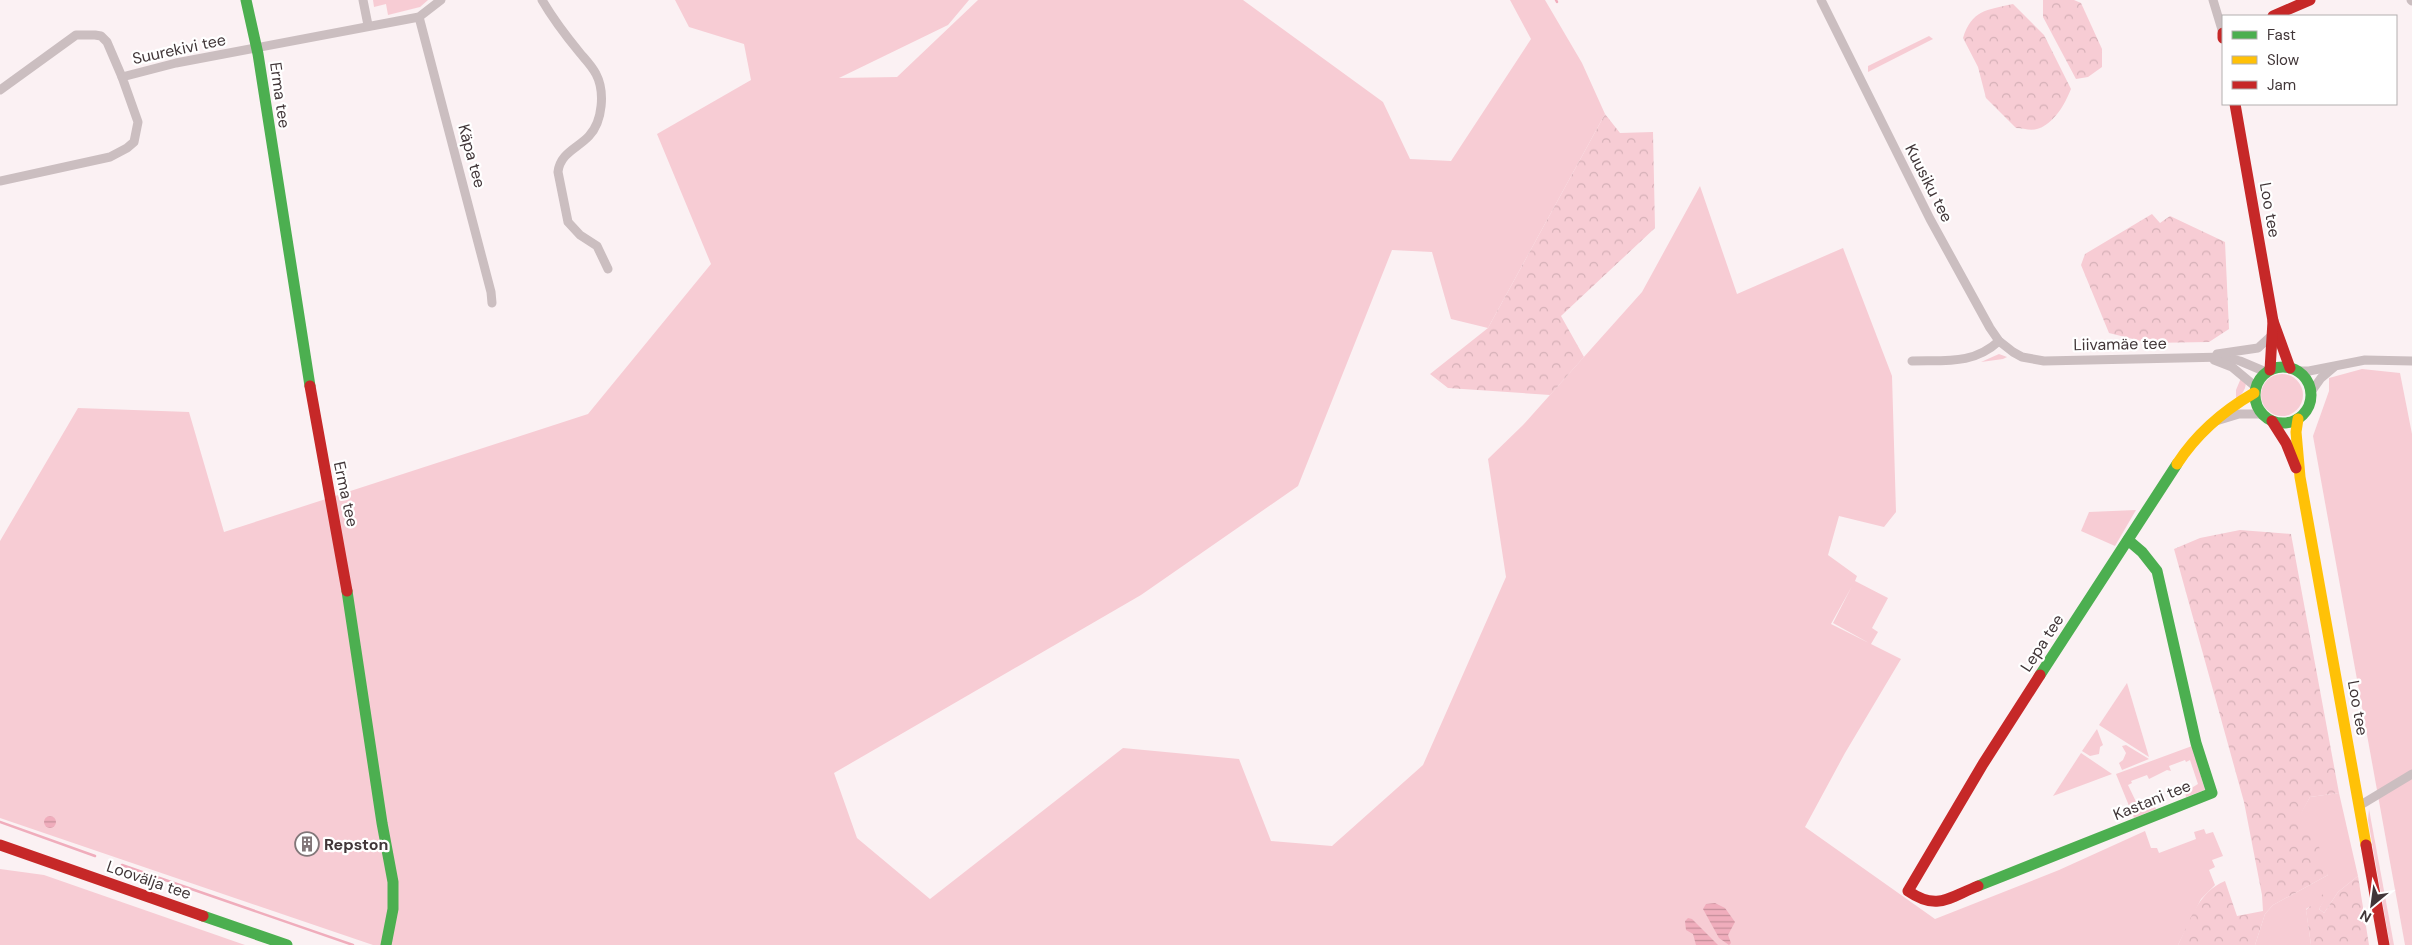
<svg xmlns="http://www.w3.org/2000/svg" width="2412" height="945" viewBox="0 0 2412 945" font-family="'DM Sans',sans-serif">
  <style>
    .green { fill: #f7ccd4; fill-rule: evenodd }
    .forest { fill: url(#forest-crowns) }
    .water { fill: url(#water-rules) }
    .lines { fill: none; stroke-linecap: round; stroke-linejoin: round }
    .stream { stroke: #f0adbc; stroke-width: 2.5 }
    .street { stroke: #cbbec0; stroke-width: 9 }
    .fast { stroke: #4caf50; stroke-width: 11 }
    .slow { stroke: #ffc107; stroke-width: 11 }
    .jam { stroke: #c62828; stroke-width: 11 }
    .labels { text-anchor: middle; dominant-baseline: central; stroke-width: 4.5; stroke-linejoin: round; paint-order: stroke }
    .street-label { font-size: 16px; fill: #413638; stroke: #fff }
    .poi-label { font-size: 16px; font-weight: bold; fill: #413638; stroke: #fff; text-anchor: start }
  </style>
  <defs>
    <pattern id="forest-crowns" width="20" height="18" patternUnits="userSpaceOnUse" patternTransform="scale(1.25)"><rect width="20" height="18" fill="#f7ccd4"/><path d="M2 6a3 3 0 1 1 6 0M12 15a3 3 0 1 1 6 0" fill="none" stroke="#d5b0b7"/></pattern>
    <pattern id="water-rules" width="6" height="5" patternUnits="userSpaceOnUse" patternTransform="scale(1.25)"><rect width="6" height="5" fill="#f0adbc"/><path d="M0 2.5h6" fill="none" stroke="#c48e9a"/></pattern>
  </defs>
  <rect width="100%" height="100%" fill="#fbf1f3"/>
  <!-- green -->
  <g class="green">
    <polygon points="373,0 428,0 420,7 388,15 386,4 374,7"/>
    <path d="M675 0H969L948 25 839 78 897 77 978 0H1243L1383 102 1410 159 1451 161 1531 39 1510 0H1545L1582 63 1605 114 1488 328 1451 319 1432 252 1392 250 1298 486 1141 595 834 773 857 838 930 899 1123 748 1239 759 1271 841 1332 846 1423 765 1506 577 1488 459 1523 425 1642 292 1700 186 1737 294 1843 248 1892 376 1896 512 1884 527 1839 516 1828 555 1857 576 1855 581 1888 598 1872 628 1878 632 1871 644 1901 659 1845 753 1805 827 1935 919 2059 870 2145 831 2151 848H2157L2159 853 2196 839 2194 832 2204 829 2206 834 2213 832 2223 856 2212 860 2215 867 2209 870 2215 885 2201 899 2178 945H373L0 818V541L78 408 189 412 224 532 588 414 711 264 657 134 751 80 744 44 689 27ZM1852 586 1833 623 1869 643 1831 624Z"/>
    <polygon points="1929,36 1933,39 1868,72 1868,66"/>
    <polygon points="1999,354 2007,357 2003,359 1981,362"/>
    <polygon points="2362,369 2400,373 2412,434 2412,945 2405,945 2313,436 2329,391 2329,378"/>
    <circle cx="2282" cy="395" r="21"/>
    <path d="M2241 378 2246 383C2245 391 2242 394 2236 399V390Z"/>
    <polygon points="2136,510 2115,546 2081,531 2089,512"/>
    <polygon points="2127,683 2149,757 2099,725"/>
    <polygon points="2097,729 2103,745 2100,747 2099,754 2090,756 2082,751"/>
    <polygon points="2126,745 2149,759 2122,770 2119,763 2123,760 2126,753 2122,746"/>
    <polygon points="2192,746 2205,790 2186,797 2185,792 2198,784 2190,760 2186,762 2185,760 2169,766 2171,771 2167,770 2149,779 2147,775 2131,781 2132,783 2128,785 2139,808 2154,805 2156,809 2134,818 2116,774"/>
    <polygon points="2081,753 2112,774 2053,796"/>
    <polygon points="2339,793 2358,876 2338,892 2324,913 2319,909 2326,896 2306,909 2311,945 2255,945 2265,914 2273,905 2328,875 2295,823 2310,797"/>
    <polygon points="2369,809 2394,945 2390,945 2368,820"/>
    <polygon points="0,869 44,875 245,945 0,945"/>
  </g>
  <!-- forest -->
  <g class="forest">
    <polygon points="2043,0 2074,0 2081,3 2102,49 2102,67 2088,77 2076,79 2043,17"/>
    <path d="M2013 4 2044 35 2071 89C2065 104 2054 124 2037 129 2031 131 2022 128 2016 128L1986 98 1978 67 1963 38C1972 10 1986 10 2013 4Z"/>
    <polygon points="1605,114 1620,133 1653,132 1655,228 1561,316 1584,357 1550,395 1448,388 1430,374 1488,328"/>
    <polygon points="2152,214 2160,223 2170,216 2225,242 2229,329 2209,342 2149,343 2109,333 2081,265 2085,254"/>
    <path d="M2240 530 2291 534 2339 793 2310 797 2296 823 2304 835 2315 834 2328 875 2273 905 2265 914 2255 945H2178C2190 921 2198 892 2225 881L2237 916 2263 911 2262 895 2244 802 2174 549 2200 538Z"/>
    <polygon points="2358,876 2369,945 2311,945 2306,910 2323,894 2327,896 2319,909 2324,913 2338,892"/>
  </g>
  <!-- water -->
  <g class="water">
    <circle cx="50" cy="822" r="6"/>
    <polygon points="1715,903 1725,908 1735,922 1728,935 1731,943 1729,945 1719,938 1703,909 1706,904"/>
    <polygon points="1688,918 1692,919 1718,945 1696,945 1693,934 1686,930 1685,921"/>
  </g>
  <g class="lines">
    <!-- stream -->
    <g class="stream">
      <polyline points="1556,0 1557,2"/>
      <polyline points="0,822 95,856"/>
      <polyline points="122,865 353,945"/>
    </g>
    <!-- street -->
    <g class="street">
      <polyline points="363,0 368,25"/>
      <path d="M542 0C553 19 566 36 580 53 585 59 592 66 596 74 605 91 603 121 589 136 578 148 560 153 558 172L568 222 580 235 597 246 608 269"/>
      <polyline points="1821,0 1930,219 1990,328 1999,341 2013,352 2022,357 2044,361 2225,357 2240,361 2266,372"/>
      <polyline points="2213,0 2223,33"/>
      <polyline points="2411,0 2412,1"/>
      <polyline points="419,17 491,292 492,303"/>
      <polyline points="0,90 76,35 95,35 101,36 107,42 122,77"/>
      <polyline points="0,181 110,157 127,148 134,142 138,122 122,77 176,63 419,17 441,0"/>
      <polyline points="2217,354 2258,348 2270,337"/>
      <polyline points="2214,360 2232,367 2256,387"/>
      <path d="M1912 361C1945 360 1973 365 1999 341"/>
      <polyline points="2297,371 2309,371 2365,360 2412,361"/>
      <polyline points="2311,392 2321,378 2334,367"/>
      <polyline points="2216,421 2239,414 2262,414"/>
      <polyline points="2359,806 2412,774"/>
    </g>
    <!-- fast -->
    <g class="fast">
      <polyline points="246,0 258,54 310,386"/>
      <circle cx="2283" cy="395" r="28"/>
      <polyline points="347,591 382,823 393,882 393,909 386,945"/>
      <polyline points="2040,675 2177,464"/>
      <polyline points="1978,886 2212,793 2196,743 2157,571 2142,552 2128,540"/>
      <polyline points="203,916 287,945"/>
    </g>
    <!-- slow -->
    <g class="slow">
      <polyline points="2298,419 2296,432 2300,477 2366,845"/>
      <path d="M2177 464C2197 433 2223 411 2254 393"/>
    </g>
    <!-- jam -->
    <g class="jam">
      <polyline points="2273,16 2310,0"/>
      <polyline points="2223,33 2223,38"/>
      <polyline points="2235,104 2273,321 2290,368"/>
      <polyline points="2270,370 2273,321"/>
      <polyline points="310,386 347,591"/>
      <polyline points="2272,421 2286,443 2296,468"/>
      <polyline points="0,845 203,916"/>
      <polyline points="2366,845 2384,945"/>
      <path d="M1978 886C1948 898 1937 911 1908 891L1983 764 2040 675"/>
    </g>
  </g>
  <!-- icons -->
  <defs>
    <g id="building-ring" transform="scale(1.25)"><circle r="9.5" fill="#fff" stroke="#827779" stroke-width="1.5"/><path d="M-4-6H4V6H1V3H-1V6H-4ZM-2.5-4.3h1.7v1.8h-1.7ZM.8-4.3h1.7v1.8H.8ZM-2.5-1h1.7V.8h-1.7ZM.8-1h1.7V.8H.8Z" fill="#827779"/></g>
  </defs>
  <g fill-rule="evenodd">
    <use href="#building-ring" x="307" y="844"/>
  </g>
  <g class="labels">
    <!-- street labels -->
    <g class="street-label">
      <text transform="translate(179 49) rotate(-12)">Suurekivi tee</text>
      <text transform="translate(280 95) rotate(82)">Erma tee</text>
      <text transform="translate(472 156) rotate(75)">Käpa tee</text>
      <text transform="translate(1929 183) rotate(63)">Kuusiku tee</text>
      <text transform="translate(2270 210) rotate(80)">Loo tee</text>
      <text transform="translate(2120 344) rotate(-1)">Liivamäe tee</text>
      <text transform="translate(346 494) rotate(78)">Erma tee</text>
      <text transform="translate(2042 643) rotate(-57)">Lepa tee</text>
      <text transform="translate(2358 708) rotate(80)">Loo tee</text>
      <text transform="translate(2152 800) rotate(-22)">Kastani tee</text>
      <text transform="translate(149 880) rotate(19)">Loovälja tee</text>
    </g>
    <!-- poi labels -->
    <g class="poi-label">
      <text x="324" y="844">Repston</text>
    </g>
  </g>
  <!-- legend -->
  <rect x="2222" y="15" width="175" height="90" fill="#ffffff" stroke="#b3afaf"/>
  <rect x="2232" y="31" width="25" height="8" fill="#4caf50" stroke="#b3afaf"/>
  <text x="2267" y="40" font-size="15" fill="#413638">Fast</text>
  <rect x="2232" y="56" width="25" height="8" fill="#ffc107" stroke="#b3afaf"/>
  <text x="2267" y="65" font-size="15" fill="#413638">Slow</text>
  <rect x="2232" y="81" width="25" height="8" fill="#c62828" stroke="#b3afaf"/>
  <text x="2267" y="90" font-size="15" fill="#413638">Jam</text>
  <!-- north arrow -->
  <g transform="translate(2372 905) rotate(209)" stroke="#ffffff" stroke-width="4" paint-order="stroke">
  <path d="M0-4L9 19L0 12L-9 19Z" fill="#413638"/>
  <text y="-8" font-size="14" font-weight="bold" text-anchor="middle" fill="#413638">N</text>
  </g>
</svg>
